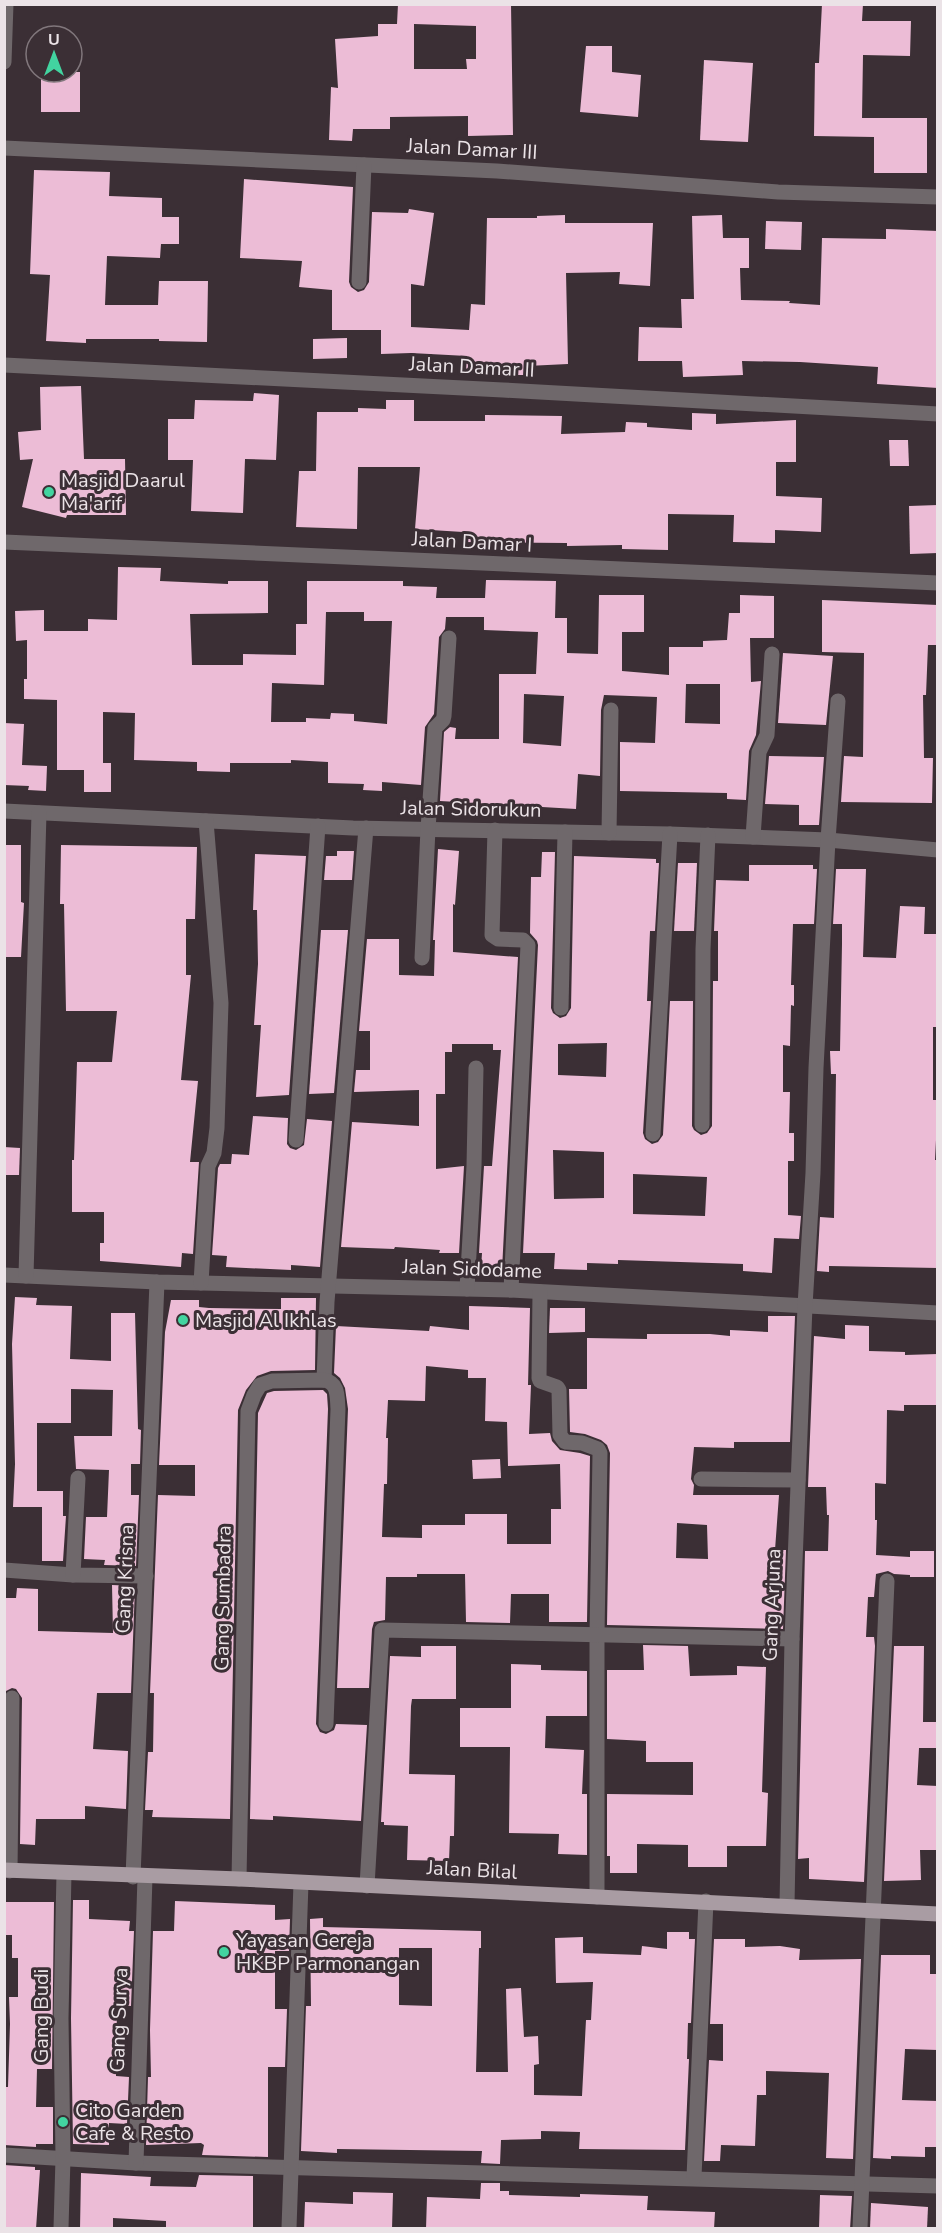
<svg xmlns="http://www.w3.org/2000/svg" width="942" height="2233" viewBox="0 0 942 2233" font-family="'Nunito Sans',sans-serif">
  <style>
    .building { fill: #ecbcd6; fill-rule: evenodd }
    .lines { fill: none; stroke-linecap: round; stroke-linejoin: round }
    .minor { stroke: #6f686b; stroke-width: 15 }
    .major { stroke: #a99ca3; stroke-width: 15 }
    .poi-dot { fill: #42d4a0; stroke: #3b2f35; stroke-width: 2 }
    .labels { text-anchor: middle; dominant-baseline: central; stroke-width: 6; stroke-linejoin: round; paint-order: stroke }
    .street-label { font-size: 20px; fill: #ebe3e7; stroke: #3b2f35 }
    .poi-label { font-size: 20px; fill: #ebe3e7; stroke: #3b2f35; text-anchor: start }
  </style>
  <rect width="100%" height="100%" fill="#3b2f35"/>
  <!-- building -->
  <g class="building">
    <path d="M398 4H511L513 135 468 136V116L390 117V129H353L352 141 329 140 331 87 338 88 335 39 378 36V24H397ZM414 24 476 26V59H466L467 69H414Z"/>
    <polygon points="822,4 863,4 862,21 911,21 910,56 863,55 862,118 927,118 927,173 874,173 874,137 814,136 815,63 819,63"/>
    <polygon points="586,46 612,46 612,72 641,75 638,117 580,112"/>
    <polygon points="704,60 753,63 748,142 700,140"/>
    <rect x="41" y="72" width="39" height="40"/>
    <polygon points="34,170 110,172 109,196 162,198 162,217 179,217 179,244 161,244 160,258 107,256 105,305 158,305 159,281 208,281 207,342 159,341 159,339 86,339 86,343 46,341 50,275 30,274"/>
    <polygon points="244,179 353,187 349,282 351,287 358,292 364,290 369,282 372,212 408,213 409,209 434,213 424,286 411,284 411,327 469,330 471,304 485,305 487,218 537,218 537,216 565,215 565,223 653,223 650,286 619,284 620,272 566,273 568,364 527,366 527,375 484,375 484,373 466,371 467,356 411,353 381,354 381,330 332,330 332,290 299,287 302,261 240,258"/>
    <polygon points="722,215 723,238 749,238 749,268 740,268 741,300 790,301 789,303 820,305 822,238 886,239 886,229 938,231 938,388 877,384 878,367 800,362 742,361 743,375 683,377 682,361 638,361 639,327 682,328 681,299 694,299 692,216"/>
    <polygon points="766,221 802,222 801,250 765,249"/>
    <polygon points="347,338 347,358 313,359 313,339"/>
    <polygon points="81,386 84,459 125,459 126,515 67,515 66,518 22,507 33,459 20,460 18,432 41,430 40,387"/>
    <polygon points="254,393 279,395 276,460 245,459 243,513 191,511 193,460 168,460 168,419 194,419 195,400 253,401"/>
    <polygon points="386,400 414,400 414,421 485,421 485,415 562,416 561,434 625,432 626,422 647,423 647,427 692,430 692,413 716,414 716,424 796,420 796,462 776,462 776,496 822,498 821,532 775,530 775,543 733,542 734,515 668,514 668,550 622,549 622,545 567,546 567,543 463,542 463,532 415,529 420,467 358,467 357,529 296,527 299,471 316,471 317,412 358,412 358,408 386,409"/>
    <polygon points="889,440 908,440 909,466 890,466"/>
    <polygon points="938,505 938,553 910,554 909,506"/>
    <path d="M118 567 161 568 160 581 228 584V581H268V613L190 614 192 665H243V654L296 655V624H307V581H403V586L437 587 436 598H485L486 580 556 581 555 618H567V653L598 654 599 595H644V632H622V671L669 675V647H703V641L727 640 729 613H740V595L774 596V638H750L751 682 761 681 756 735 749 751 746 800 727 799V793L620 791V742L655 743 657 697 604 695 601 710 600 776 578 774 576 809 440 801 444 732 450 727 456 728 455 739H499V674H536L538 632 484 630V617H446L445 629 439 637 434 714 425 727 421 785 382 782V791L363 790 364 784 328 783V762L291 760V763H230V772L197 771V762L134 760 135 713 103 712V763H111V792H84V770H57V700L24 699V679H27V640L16 641 15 611 44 610V631H88V619L117 620ZM326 612H364V621H392L387 724 354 721V714L331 713 330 719 306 718V722H271L272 683 324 685ZM686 684H720V724L685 723ZM524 694 564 696 561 746 523 743Z"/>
    <polygon points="822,600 938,605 938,645 928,645 926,695 923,695 924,758 933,758 932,803 841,802 844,756 863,757 864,653 822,652"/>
    <polygon points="783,653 833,656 826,725 778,723"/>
    <polygon points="4,723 24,724 22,765 47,766 46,791 28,790 29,786 4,785"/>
    <polygon points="769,756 824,757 819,825 799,825 799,805 765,804"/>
    <polygon points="4,845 21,845 21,902 24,903 21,957 4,957"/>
    <polygon points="61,845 197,847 195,919 186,919 186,975 191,975 181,1080 198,1081 190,1162 199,1162 193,1254 182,1253 181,1267 100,1261 100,1243 104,1243 104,1212 72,1212 72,1160 74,1160 77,1062 112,1062 117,1011 66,1011 64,904 60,904"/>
    <polygon points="438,849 459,851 455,905 453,904 453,952 518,957 502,1270 481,1269 482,1253 479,1253 484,1166 492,1166 501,1050 493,1050 493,1044 452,1044 452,1052 445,1052 445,1094 436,1094 436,1169 464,1166 459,1253 439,1253 440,1250 395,1247 394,1249 341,1247 352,1122 419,1126 419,1090 354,1092 356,1070 370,1070 370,1031 359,1031 367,939 399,939 399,975 434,976 435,940 433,940"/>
    <polygon points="337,851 354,851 352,880 324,880 326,856 337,856"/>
    <path d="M542 852H555L551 1008 553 1013 560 1018 566 1016 571 1008 574 856 656 859V863H659L655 931H650L647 1001H651L643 1133 645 1139 652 1144 658 1142 663 1135 670 1001H693L692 1126 694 1130 701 1135 707 1133 712 1126 713 981H718V931H714L716 880 749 881V865H813V869H817L814 924H793L791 985H794V1006L791 1005 790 1046 783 1045V1092H790L789 1133H794V1161H788V1215L801 1216 799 1239 774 1238 772 1273 743 1271V1264L618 1260V1264L587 1263V1270L554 1269 555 1253H523L538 945 537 941 530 933 531 877H541ZM607 1043 606 1077 558 1075V1044ZM553 1150 604 1152V1198L554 1199ZM633 1174 707 1177 705 1216 633 1214Z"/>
    <polygon points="255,854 306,856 289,1095 256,1097 261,1025 254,1025 258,964 257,910 253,910"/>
    <polygon points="678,863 697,863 694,931 674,931"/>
    <polygon points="836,869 866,869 863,957 896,958 900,906 925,907 924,934 938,934 938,1027 933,1027 933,1100 938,1100 935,1160 938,1160 938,1268 829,1266 829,1272 817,1271 820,1217 834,1218 836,1074 831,1074 830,1051 840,1051 842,944 842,924 833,924"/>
    <polygon points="321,930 348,930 334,1093 309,1094"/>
    <polygon points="253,1116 288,1118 287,1144 290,1148 296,1150 304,1145 307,1119 332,1121 320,1267 291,1265 291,1270 226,1267 227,1256 212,1255 218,1168 220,1164 231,1164 232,1154 249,1155"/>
    <polygon points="4,1147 20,1148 19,1175 4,1175"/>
    <polygon points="15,1297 37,1298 36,1305 72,1306 70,1359 111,1361 111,1313 135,1313 138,1429 141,1430 140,1464 131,1464 131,1495 139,1495 136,1566 104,1565 105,1560 84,1559 86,1517 107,1517 109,1470 76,1469 74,1436 112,1436 113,1390 71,1389 71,1423 37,1423 37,1491 63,1491 63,1516 66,1516 63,1561 42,1561 42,1507 13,1507 15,1464 12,1344"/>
    <polygon points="281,1298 316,1298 315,1370 271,1371 257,1376 246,1390 238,1410 230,1819 152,1817 153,1810 145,1810 148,1752 153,1752 154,1693 150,1693 158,1495 195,1496 195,1465 159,1465 165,1332 171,1300 199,1300 199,1307 209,1308 281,1309"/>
    <path d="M469 1306 530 1308 528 1385H531L529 1434 550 1433 552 1441 560 1450 580 1453 590 1456 587 1622H549V1594H511L510 1623 466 1622 465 1574H417V1577H386L385 1620 374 1622 372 1629 369 1688H337L348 1409 345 1388 340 1378 334 1373 336 1326 429 1331 430 1326 469 1330ZM426 1366 468 1370V1378H486L485 1421 507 1422 508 1466 560 1464 561 1509H551V1544H507V1514H465V1525H422V1538L382 1537 384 1484H387L388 1438H386L388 1400 425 1401Z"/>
    <polygon points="550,1308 585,1308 585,1332 549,1333"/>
    <path d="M768 1316H795L790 1442H734V1448L694 1447 691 1479 694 1485 693 1495H779L775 1550H786L783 1629 607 1625 610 1453 607 1445 601 1440 585 1434 570 1432 569 1389H587V1338L647 1339V1334H710L730 1336V1330L768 1332ZM677 1523 707 1525 708 1559 676 1558Z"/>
    <polygon points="845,1325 869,1326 869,1351 905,1352 905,1355 938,1354 938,1405 904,1405 904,1411 887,1410 886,1484 875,1483 875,1520 877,1520 876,1555 910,1557 910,1551 934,1551 934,1577 910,1577 910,1575 894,1574 888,1571 876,1574 874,1597 868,1597 866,1637 874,1637 875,1646 864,1882 809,1879 809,1858 798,1859 805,1551 828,1551 829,1515 827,1515 826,1487 808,1487 814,1336 845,1339"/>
    <polygon points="323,1390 327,1394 328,1409 316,1724 320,1732 326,1734 334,1730 336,1724 367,1725 361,1821 273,1816 273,1820 250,1819 258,1413 267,1393 274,1391"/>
    <polygon points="500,1459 501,1478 473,1479 472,1460"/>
    <polygon points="112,1585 135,1586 131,1693 97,1693 93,1749 128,1751 126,1809 85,1806 85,1819 36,1819 35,1845 20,1844 22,1698 16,1689 12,1688 4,1692 4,1598 16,1598 17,1588 38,1589 38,1631 113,1633"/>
    <polygon points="643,1645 688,1646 690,1676 737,1675 737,1666 766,1667 762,1792 768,1793 766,1846 727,1846 727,1867 688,1867 688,1845 637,1844 637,1873 610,1873 610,1856 607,1856 607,1794 693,1795 693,1762 646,1762 646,1741 607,1739 607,1670 644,1670"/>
    <polygon points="421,1646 456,1646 456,1699 412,1699 411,1706 409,1774 455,1775 454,1836 450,1836 449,1861 407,1860 408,1826 384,1825 384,1822 381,1822 390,1656 421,1657"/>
    <polygon points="894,1646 924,1646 923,1722 938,1722 938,1748 919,1748 917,1785 938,1786 938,1850 920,1850 921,1880 884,1881"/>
    <polygon points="511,1664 541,1665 541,1670 587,1671 587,1716 546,1716 545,1748 584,1750 582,1794 587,1794 587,1855 558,1854 559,1834 509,1833 510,1747 460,1747 460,1708 511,1708"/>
    <polygon points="73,1900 89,1900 89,1919 130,1921 129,1931 134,1931 131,2006 117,2005 116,2076 129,2077 127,2124 109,2123 109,2145 73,2144 71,2018"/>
    <polygon points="175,1901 275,1905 275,1920 290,1919 289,1951 275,1951 275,2009 287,2009 285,2067 268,2067 268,2157 202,2155 204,2145 201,2143 146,2145 148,2077 151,2077 150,2030 153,1931 174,1931"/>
    <polygon points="4,1902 54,1902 52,2069 37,2069 36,2107 53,2107 53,2144 36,2144 36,2147 4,2145 4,2087 8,2087 10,2024 9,1997 18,1997 18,1958 12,1958 12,1935 4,1935"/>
    <path d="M323 1918V1927L481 1931V1948H479L476 2072H508L506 1989 521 1988 524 2037 538 2036 539 2064 534 2065V2095L582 2096 586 2020H591L593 1982 556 1983 555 1938 583 1937V1953L641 1955 642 1946 667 1949V1932H689V1939H695L691 2023H688L687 2059H689L685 2150 579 2149 580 2132 541 2131V2139L501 2140 500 2164 481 2163 482 2151 337 2149V2153L301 2151 306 2006H311L310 1919ZM399 1948H432V2006L399 2005Z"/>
    <polygon points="714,1939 745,1939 745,1947 780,1946 800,1949 799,1960 861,1959 853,2159 826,2158 829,2073 766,2071 766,2095 757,2095 755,2146 721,2145 720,2161 704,2161 709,2060 723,2061 723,2024 710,2024"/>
    <polygon points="881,1955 930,1955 930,1974 938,1974 938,2050 905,2049 902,2100 938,2101 938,2147 925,2147 925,2157 891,2156 891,2159 873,2158"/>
    <polygon points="4,2165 35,2167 35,2170 40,2170 36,2229 4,2227"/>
    <polygon points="81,2173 151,2177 150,2186 196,2187 199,2175 253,2176 253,2229 166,2229 166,2221 113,2218 113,2229 80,2229"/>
    <polygon points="481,2183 500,2183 500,2191 509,2191 509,2195 580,2197 580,2194 648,2196 647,2210 715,2212 714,2229 426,2229 427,2197 480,2199"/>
    <polygon points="353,2192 393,2193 392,2229 304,2229 305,2202 353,2204"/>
    <polygon points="820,2195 852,2196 850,2229 819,2229"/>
    <polygon points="871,2203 928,2207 927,2229 870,2229"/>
  </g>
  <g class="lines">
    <!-- minor -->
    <g class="minor">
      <polyline points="4,62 6,4"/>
      <polyline points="4,148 497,171 778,192 938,197"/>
      <polyline points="359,282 364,165"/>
      <polyline points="4,365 503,390 938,414"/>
      <polyline points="4,542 938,583"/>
      <polyline points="4,811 353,828 670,834 828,840 938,850"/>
      <polyline points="495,830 492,935 498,939 523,940 528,945 511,1290"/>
      <polyline points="609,833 611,710"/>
      <polyline points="753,837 759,752 767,735 772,654"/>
      <polyline points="422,958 428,829 435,728 443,720 444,716 449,638"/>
      <polyline points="561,1008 565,832"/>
      <polyline points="702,1125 703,949 708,835"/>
      <polyline points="653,1134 670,834"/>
      <polyline points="296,1140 318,826"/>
      <polyline points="4,1275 157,1282 511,1290 938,1313"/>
      <polyline points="26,1276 39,813"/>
      <polyline points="201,1283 208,1166 214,1153 217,1128 221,1003 206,821"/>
      <polyline points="467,1289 474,1166 476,1068"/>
      <polyline points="540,1292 539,1378 540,1381 557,1387 559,1390 560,1435 565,1442 582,1443 598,1449 600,1453 597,1635 597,1897"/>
      <polyline points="324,1380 327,1302 366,828"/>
      <polyline points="701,1479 798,1480"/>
      <polyline points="4,1570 73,1575 146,1576"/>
      <polyline points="73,1575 78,1478"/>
      <polyline points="10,1871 12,1698"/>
      <polyline points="133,1877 157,1282"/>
      <path d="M239 1879 248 1411 254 1395 260 1385 272 1381 324 1380C339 1383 337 1397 338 1409L326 1724"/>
      <polyline points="367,1886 382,1630 792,1639"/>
      <polyline points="787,1906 792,1639 805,1306 813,1173 816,1068 828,840 838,701"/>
      <polyline points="4,2155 136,2163 938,2186"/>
      <polyline points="136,2163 145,1877"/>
      <polyline points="694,2177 706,1901"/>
      <polyline points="61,2228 63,2158 61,2018 64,1873"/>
      <polyline points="289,2228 301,1883"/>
      <polyline points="860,2228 887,1581"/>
    </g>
    <!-- major -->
    <polyline class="major" points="4,1870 239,1879 938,1914"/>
  </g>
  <!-- markers -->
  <g class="poi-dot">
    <circle cx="49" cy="492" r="6"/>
    <circle cx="183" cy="1320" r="6"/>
    <circle cx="224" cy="1952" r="6"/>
    <circle cx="63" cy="2122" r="6"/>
  </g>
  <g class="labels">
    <!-- street labels -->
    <g class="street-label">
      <text transform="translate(472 149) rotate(3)">Jalan Damar III</text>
      <text transform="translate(472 367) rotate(3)">Jalan Damar II</text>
      <text transform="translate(472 542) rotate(3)">Jalan Damar I</text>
      <text transform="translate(471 809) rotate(1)">Jalan Sidorukun</text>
      <text transform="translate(472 1269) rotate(2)">Jalan Sidodame</text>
      <text transform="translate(125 1579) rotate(-88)">Gang Krisna</text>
      <text transform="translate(223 1598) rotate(-89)">Gang Sumbadra</text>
      <text transform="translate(772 1605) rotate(-88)">Gang Arjuna</text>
      <text transform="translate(472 1870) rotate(3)">Jalan Bilal</text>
      <text transform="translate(41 2016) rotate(-90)">Gang Budi</text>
      <text transform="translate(119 2020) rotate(-88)">Gang Surya</text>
    </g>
    <!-- poi labels -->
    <g class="poi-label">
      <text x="61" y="480">Masjid Daarul<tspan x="61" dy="23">Ma'arif</tspan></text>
      <text x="195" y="1320">Masjid Al Ikhlas</text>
      <text x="236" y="1940">Yayasan Gereja<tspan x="236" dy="23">HKBP Parmonangan</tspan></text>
      <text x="75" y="2110">Cito Garden<tspan x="75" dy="23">Cafe &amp; Resto</tspan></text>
    </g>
  </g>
  <!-- border -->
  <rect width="942" height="2233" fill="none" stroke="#ebe3e7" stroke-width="12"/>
  <!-- north arrow -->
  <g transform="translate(54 54)"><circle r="28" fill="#3b2f35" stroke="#81777c" stroke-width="1.5"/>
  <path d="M0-4.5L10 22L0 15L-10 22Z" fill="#42d4a0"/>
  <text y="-9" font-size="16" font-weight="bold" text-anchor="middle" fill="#ebe3e7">U</text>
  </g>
</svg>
